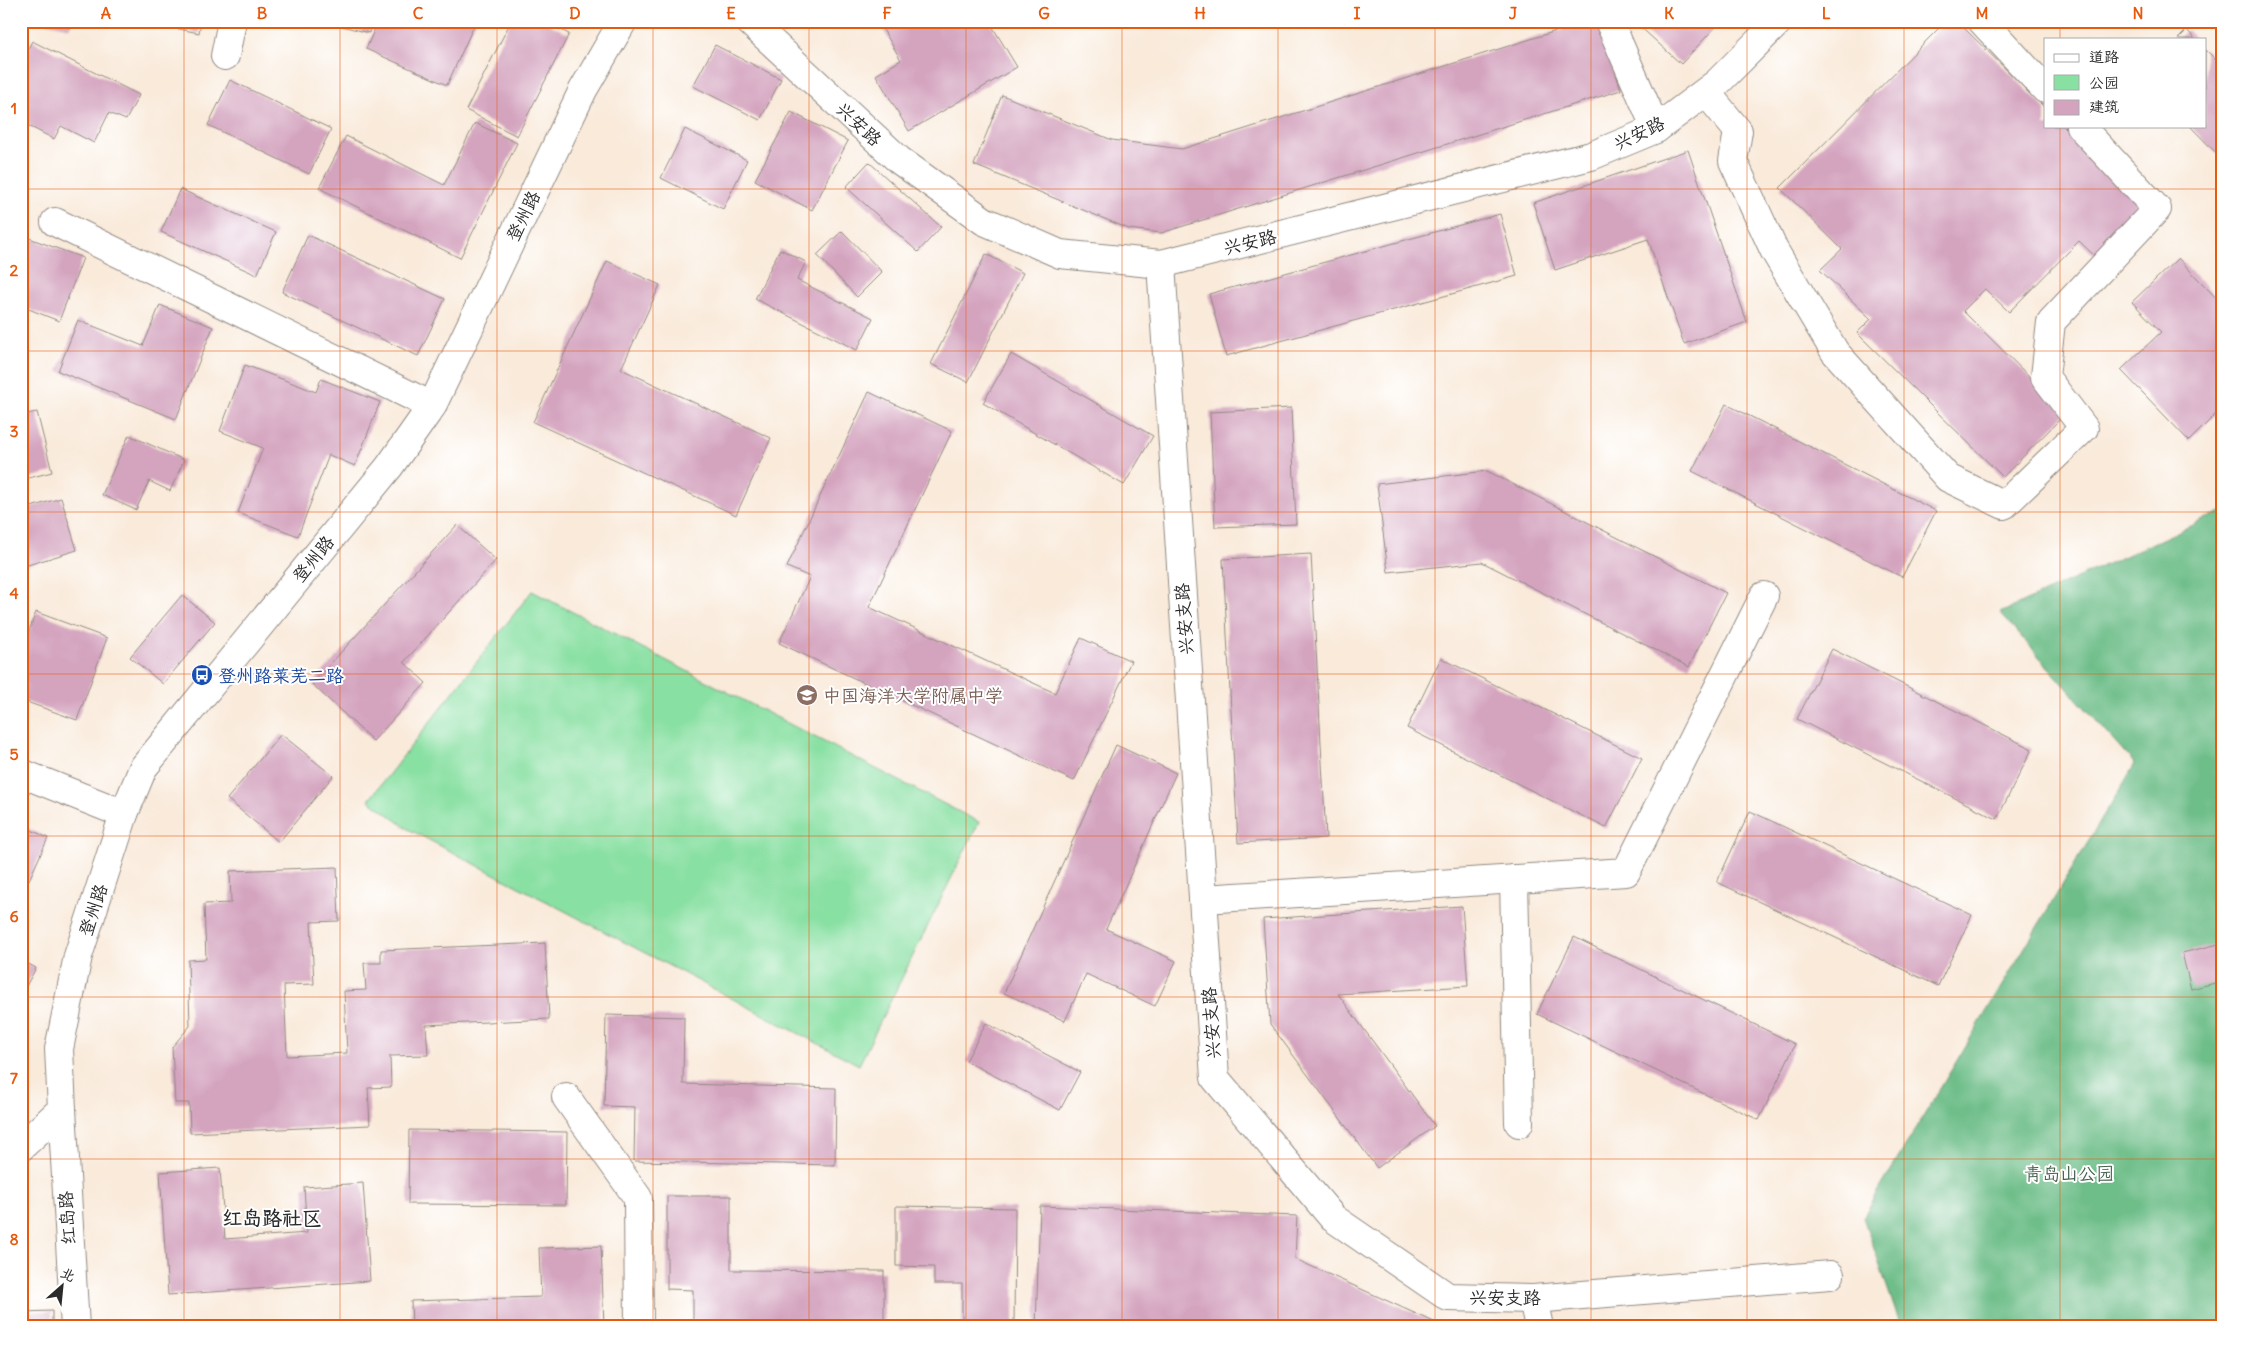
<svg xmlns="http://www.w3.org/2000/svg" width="2244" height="1348" viewBox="0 0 2244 1348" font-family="Delius,'LXGW WenKai TC',sans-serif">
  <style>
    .green { fill: #89e0a3; stroke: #5a8667 }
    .forest { fill: #6ebe89; stroke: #4c745a }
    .building { fill: #d4a4bf }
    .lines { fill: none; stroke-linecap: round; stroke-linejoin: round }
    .minor-casing { stroke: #928a82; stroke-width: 30 }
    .major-casing { stroke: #928a82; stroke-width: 30 }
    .minor { stroke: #fff; stroke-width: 28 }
    .major { stroke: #fff; stroke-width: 28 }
    .grid { fill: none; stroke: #e8590c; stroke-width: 1; stroke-opacity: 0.55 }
    .labels { text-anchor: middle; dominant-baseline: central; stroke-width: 4; stroke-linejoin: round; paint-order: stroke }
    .street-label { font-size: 18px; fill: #2b2b2b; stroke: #fff }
    .transit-label { font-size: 18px; fill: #164399; stroke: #fff; text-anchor: start }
    .education-label { font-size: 18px; fill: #785e54; stroke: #fff; text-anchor: start }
    .park-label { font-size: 18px; fill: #47614f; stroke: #fff }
    .quarter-label { font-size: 20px; font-weight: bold; fill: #2b2b2b; stroke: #fff }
    .neatline { fill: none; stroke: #e8590c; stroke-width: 2 }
    .grid-label { font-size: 16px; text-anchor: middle; font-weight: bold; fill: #e8590c }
  </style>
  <rect width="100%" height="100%" fill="#fff"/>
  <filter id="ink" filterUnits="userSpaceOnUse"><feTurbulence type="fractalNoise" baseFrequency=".02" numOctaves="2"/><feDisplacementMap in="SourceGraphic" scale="10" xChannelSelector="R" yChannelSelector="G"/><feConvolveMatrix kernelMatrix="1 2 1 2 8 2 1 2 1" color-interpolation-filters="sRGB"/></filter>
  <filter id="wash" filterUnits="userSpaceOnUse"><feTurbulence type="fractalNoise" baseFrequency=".0096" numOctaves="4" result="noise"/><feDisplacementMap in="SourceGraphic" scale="20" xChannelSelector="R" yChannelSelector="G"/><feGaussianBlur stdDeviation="1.12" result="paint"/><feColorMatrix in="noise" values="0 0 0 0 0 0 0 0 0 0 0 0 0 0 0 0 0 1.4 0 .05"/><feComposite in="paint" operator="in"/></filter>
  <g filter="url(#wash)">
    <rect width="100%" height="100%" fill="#f9eada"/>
    <!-- green -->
    <polygon class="green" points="532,591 979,822 859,1065 408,829 369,800"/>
    <!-- forest -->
    <polygon class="forest" points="2223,511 2223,1327 1901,1327 1863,1217 2135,764 2000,613"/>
    <g id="blocks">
      <!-- building -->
      <g class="building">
        <polygon points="40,21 71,21 70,28"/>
        <polygon points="140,21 201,21 199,33"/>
        <polygon points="323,21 372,21 369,33"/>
        <polygon points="378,21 476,21 447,85 366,49"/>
        <polygon points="511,21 543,21 569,34 517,136 466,110"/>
        <polygon points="878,21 989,21 1017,67 909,131 876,75 901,60"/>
        <polygon points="1588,21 1599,21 1621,90 1161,233 1129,229 974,165 1002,95 1112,140 1182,149"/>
        <polygon points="1634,21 1721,21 1681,64"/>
        <polygon points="1946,21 1957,21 2045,108 2045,126 2063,126 2152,213 2102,263 2079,241 2009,312 1985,289 1963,311 2066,413 2003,477 1857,333 1871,319 1820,270 1842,249 1780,188"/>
        <polygon points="2187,30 2195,39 2178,39"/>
        <polygon points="32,41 139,95 126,120 109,113 94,143 61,126 54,139 21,122 21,63"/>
        <polygon points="715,45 781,79 760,120 693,86"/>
        <polygon points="2205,49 2223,67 2223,160 2190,126 2205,126"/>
        <polygon points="230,80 331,129 309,174 208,125"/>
        <polygon points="791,112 848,141 812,210 755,180"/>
        <polygon points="475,123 517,143 460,258 319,188 346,136 444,185"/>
        <polygon points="685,129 747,160 723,209 661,178"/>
        <polygon points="1688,150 1747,322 1684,344 1648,239 1555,270 1533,203"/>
        <polygon points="869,162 941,227 918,252 846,187"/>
        <polygon points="180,189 276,232 257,275 161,232"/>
        <polygon points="1500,214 1517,276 1226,356 1209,294"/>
        <polygon points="842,231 882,272 857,297 817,255"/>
        <polygon points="21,235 83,258 59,321 21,306"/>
        <polygon points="308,235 445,299 418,356 282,292"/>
        <polygon points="780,249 806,262 797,280 873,318 857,350 755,299"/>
        <polygon points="986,254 1023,273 968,382 931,364"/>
        <polygon points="2178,258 2223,305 2223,407 2189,441 2121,370 2161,332 2132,302"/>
        <polygon points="607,261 660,285 621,369 771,438 736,515 533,422"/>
        <polygon points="160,305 213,327 176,419 58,371 78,320 143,346"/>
        <polygon points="1011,354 1153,436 1124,485 983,403"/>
        <polygon points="245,365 316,392 321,379 380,402 355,466 329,455 298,536 238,513 263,448 220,431"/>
        <polygon points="869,392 952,431 869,607 1055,693 1081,638 1131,661 1074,781 779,643 810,577 787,567"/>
        <polygon points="1726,404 1936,511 1902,577 1692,471"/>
        <polygon points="1291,408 1296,524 1215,527 1210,412"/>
        <polygon points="37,412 52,472 21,480 21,415"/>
        <polygon points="129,435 184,460 170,491 149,481 136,510 102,495"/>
        <polygon points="1487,471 1726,593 1689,667 1482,562 1388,572 1377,484"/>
        <polygon points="61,498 77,550 21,567 21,510"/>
        <polygon points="457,525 496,560 404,662 426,683 373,741 312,684"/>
        <polygon points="1311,554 1326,838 1238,843 1223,559"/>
        <polygon points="182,595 215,622 163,684 130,657"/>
        <polygon points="36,612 107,638 77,720 21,700 21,653"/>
        <polygon points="1832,649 2032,749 1997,819 1797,719"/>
        <polygon points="1441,658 1642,758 1606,828 1407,728"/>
        <polygon points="281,734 333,776 279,842 227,799"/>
        <polygon points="1116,745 1176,773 1106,929 1176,961 1155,1006 1086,974 1065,1021 1004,993"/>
        <polygon points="1750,811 1972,915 1938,986 1717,882"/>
        <polygon points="21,825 48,838 29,880 21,876"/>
        <polygon points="337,867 339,921 311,922 314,984 284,985 287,1056 347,1053 344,991 366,990 364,963 381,963 381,950 545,943 549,1019 426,1025 428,1055 390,1056 391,1087 368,1088 370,1125 190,1133 189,1103 175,1103 172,1047 190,1026 188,960 206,959 204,904 231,903 230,871"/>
        <polygon points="1462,906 1468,986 1338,994 1435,1126 1377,1168 1270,1024 1263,919"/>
        <polygon points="1574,937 1795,1044 1759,1120 1537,1014"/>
        <polygon points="2223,943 2223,981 2191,989 2182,953"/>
        <polygon points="21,960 36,968 21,995"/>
        <polygon points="606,1015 684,1017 683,1084 836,1088 835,1165 634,1161 635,1107 604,1106"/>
        <polygon points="986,1023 1080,1072 1060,1110 966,1061"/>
        <polygon points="409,1130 567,1132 566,1205 408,1204"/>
        <polygon points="220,1168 225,1239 307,1233 304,1187 363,1183 370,1281 168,1295 160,1172"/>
        <polygon points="667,1196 731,1196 731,1270 884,1271 884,1327 693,1327 693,1290 667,1289"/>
        <polygon points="896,1206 1015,1208 1014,1327 962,1326 962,1284 934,1284 934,1267 896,1266"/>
        <polygon points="1040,1206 1297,1216 1295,1259 1445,1327 1036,1327"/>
        <polygon points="601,1246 604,1327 412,1327 411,1301 541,1297 539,1248"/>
        <polygon points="52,1311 52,1327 21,1327 21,1312"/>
      </g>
    </g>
  </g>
  <g filter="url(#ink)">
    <use href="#blocks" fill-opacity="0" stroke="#928a82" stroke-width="1"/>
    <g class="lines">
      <!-- minor casing -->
      <g class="minor-casing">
        <g id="minor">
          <polyline points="749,21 899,160 984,221 1060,254 1161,264 1591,156 1656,129 1717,83 1779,21"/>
          <polyline points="1609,21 1656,129"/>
          <polyline points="1982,21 2045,89"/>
          <polyline points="225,56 232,21"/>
          <polyline points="1706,92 1738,131 1733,161 1774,250 1835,352 1948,478 2004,505 2084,428 2045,377 2051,322 2157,209 2080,126"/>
          <polyline points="55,222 432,406"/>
          <polyline points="1161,264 1215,1078 1333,1218 1448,1297 1533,1299 1830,1275"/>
          <polyline points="21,773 124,814"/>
          <polyline points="1514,879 1519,1123"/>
          <polyline points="1203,899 1626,872 1764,596"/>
          <polyline points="566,1097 638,1198 639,1327"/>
          <polyline points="62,1109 75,1327"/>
          <polyline points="1533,1299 1539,1327"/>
        </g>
      </g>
      <!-- major casing -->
      <g class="major-casing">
        <polyline id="major" points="21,1147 62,1109 59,1049 78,956 124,814 143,768 389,467 432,406 583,90 623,21"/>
      </g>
      <!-- minor -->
      <use href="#minor" class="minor"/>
      <!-- major -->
      <use href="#major" class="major"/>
    </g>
  </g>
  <!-- grid -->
  <path class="grid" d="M184 21V1327M340 21V1327M497 21V1327M653 21V1327M809 21V1327M966 21V1327M1122 21V1327M1278 21V1327M1435 21V1327M1591 21V1327M1747 21V1327M1904 21V1327M2060 21V39M2060 126V1327M21 189H2223M21 351H2223M21 512H2223M21 674H2223M21 836H2223M21 997H2223M21 1159H2223"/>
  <!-- icons -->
  <defs>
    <g id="bus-disc" transform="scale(1.125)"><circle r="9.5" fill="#1a4fb4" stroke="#fff"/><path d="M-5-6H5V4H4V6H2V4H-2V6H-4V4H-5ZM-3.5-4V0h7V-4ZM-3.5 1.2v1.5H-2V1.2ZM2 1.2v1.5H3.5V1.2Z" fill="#fff"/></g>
    <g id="school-disc" transform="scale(1.125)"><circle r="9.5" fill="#8d6e63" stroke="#fff"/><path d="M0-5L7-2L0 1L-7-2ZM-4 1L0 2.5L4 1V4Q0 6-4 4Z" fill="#fff"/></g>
  </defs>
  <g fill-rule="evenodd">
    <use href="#bus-disc" x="202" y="675"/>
    <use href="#school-disc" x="807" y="695"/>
  </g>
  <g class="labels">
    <!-- street labels -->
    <g class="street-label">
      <text transform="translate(859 124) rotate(43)">兴安路</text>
      <text transform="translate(1639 133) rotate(-26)">兴安路</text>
      <text transform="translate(523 216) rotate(-64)">登州路</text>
      <text transform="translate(1250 242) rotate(-14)">兴安路</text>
      <text transform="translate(313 559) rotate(-51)">登州路</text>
      <text transform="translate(1184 619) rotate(-94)">兴安支路</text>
      <text transform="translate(93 910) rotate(-72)">登州路</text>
      <text transform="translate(1211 1023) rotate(-94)">兴安支路</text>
      <text transform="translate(67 1218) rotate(-94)">红岛路</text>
      <text x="1505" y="1297">兴安支路</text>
    </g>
    <!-- transit labels -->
    <g class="transit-label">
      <text x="218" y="675">登州路莱芜二路</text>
    </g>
    <!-- education labels -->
    <g class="education-label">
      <text x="823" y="695">中国海洋大学附属中学</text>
    </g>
    <!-- park labels -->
    <g class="park-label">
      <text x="2069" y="1173">青岛山公园</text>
    </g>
    <!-- quarter labels -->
    <g class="quarter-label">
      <text x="272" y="1217">红岛路社区</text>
    </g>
  </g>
  <!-- margin -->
  <rect width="2244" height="1348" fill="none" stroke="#fff" stroke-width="55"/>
  <!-- legend -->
  <rect x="2044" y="38" width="162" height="90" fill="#ffffff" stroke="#aaaaaa"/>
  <rect x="2054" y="54" width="25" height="8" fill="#ffffff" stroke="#aaaaaa"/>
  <text x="2089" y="62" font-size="15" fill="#2b2b2b">道路</text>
  <rect x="2054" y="75" width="25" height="15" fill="#89e0a3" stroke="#aaaaaa"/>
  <text x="2089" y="88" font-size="15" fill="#2b2b2b">公园</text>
  <rect x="2054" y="100" width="25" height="15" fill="#d4a4bf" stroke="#aaaaaa"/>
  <text x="2089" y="112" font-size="15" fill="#2b2b2b">建筑</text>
  <!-- north arrow -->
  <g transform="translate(62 1286) rotate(27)" stroke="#ffffff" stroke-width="4" paint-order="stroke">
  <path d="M0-4L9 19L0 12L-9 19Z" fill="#2b2b2b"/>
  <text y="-8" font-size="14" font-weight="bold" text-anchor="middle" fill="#2b2b2b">北</text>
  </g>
  <rect x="28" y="28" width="2188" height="1292" class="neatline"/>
  <g class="grid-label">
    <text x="106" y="19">A</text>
    <text x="262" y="19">B</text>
    <text x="418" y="19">C</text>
    <text x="575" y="19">D</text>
    <text x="731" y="19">E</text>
    <text x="887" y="19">F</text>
    <text x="1044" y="19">G</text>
    <text x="1200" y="19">H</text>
    <text x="1357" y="19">I</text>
    <text x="1513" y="19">J</text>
    <text x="1669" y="19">K</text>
    <text x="1826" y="19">L</text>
    <text x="1982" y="19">M</text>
    <text x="2138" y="19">N</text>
    <text x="14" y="114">1</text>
    <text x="14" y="276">2</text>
    <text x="14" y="437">3</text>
    <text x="14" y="599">4</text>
    <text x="14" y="760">5</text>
    <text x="14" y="922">6</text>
    <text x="14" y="1084">7</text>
    <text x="14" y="1245">8</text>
  </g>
</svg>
